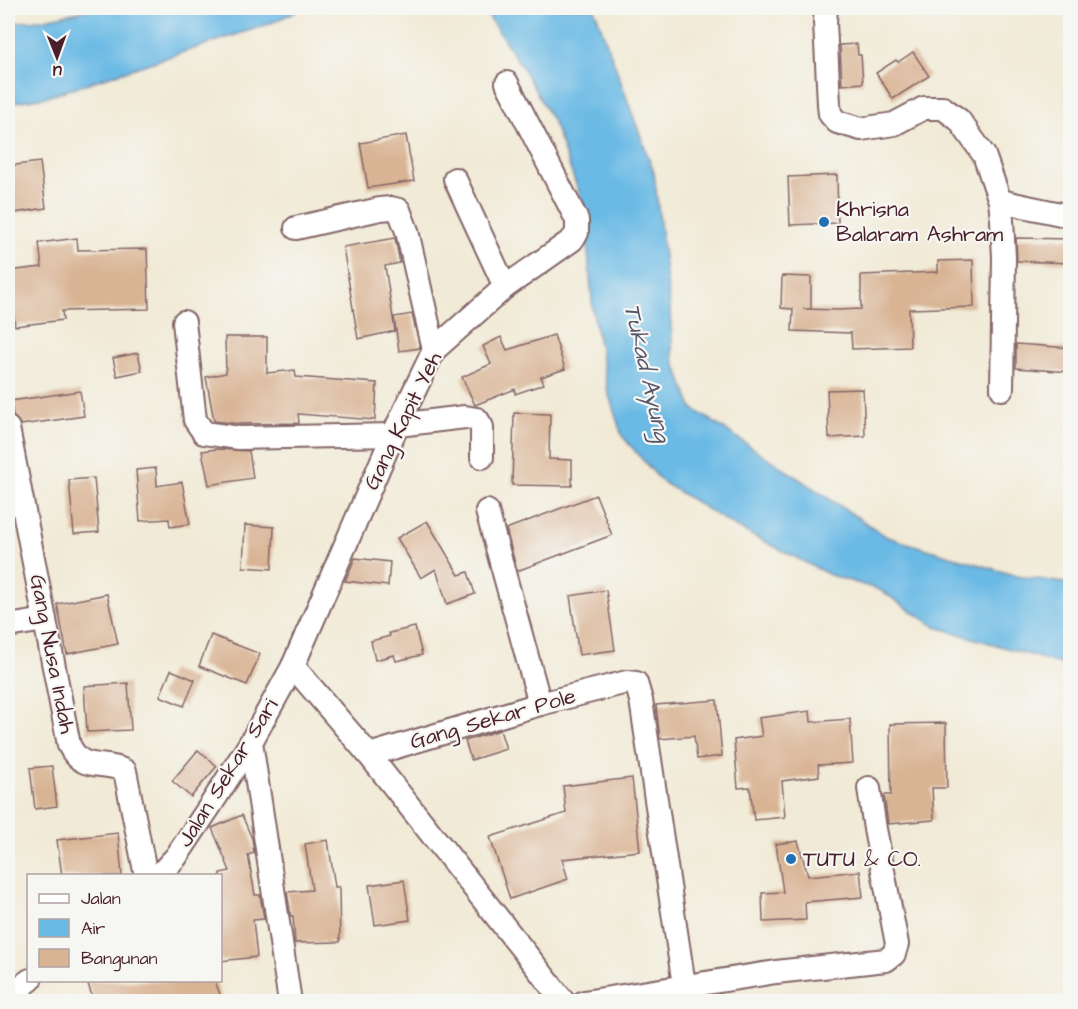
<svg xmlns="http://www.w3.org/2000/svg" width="1078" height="1009" viewBox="0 0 1078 1009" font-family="'Architects Daughter',sans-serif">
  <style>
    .water { fill: #6bbae5; stroke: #5a6c88; stroke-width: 1.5 }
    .building { fill: #d9b494 }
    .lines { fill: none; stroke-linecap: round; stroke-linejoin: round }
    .minor-casing { stroke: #846667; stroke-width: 26 }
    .minor { stroke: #fff; stroke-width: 22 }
    .poi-dot { fill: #1f6fb2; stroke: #f6f6f2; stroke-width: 2 }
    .labels { text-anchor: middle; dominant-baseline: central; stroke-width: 4.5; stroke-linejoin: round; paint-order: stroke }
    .poi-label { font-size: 22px; fill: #4a1f2b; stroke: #f6f6f2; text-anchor: start }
    .street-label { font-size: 22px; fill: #4a1f2b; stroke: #f6f6f2 }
    .water-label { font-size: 24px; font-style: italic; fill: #56556c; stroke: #f6f6f2 }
  </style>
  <rect width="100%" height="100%" fill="#f6f6f2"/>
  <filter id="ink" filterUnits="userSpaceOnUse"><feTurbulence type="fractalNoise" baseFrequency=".0167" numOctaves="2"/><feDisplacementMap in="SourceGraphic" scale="12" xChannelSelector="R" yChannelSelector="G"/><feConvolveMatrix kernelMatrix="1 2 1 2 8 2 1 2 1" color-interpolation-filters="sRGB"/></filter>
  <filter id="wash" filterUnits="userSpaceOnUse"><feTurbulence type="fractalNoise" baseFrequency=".008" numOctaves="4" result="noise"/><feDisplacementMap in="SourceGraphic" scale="24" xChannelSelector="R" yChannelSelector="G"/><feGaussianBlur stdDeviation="1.35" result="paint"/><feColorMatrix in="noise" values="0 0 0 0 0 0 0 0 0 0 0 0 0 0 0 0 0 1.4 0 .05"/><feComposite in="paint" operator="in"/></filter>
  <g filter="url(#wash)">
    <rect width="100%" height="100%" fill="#f1ead6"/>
    <!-- water -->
    <g class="water">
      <polygon points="98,8 303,8 269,24 46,97 8,103 8,23 40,20"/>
      <polygon points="483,8 594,8 654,173 670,306 673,358 692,408 887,537 1017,576 1070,584 1070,667 936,627 880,590 830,575 736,527 661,481 622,436 608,392 593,312 584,206 553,122 522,67"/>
    </g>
    <g id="blocks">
      <!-- building -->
      <g class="building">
        <polygon points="857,44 858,55 861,55 863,83 842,85 840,45"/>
        <polygon points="913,52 929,76 893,99 876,73 896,60 898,62"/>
        <polygon points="406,135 414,181 368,188 360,143"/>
        <polygon points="40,162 46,208 8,214 8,166"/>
        <polygon points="837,175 838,223 790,225 788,177"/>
        <polygon points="77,238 78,250 147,249 149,309 62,311 63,320 15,326 8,271 42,267 39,243"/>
        <polygon points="395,238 400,263 385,266 395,331 358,339 343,247"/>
        <polygon points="1016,238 1071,239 1071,263 1017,261"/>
        <polygon points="973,260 974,307 909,309 910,347 852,349 851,333 792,331 793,309 781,308 782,276 811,277 811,309 803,309 838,310 861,309 861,275 938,272 938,261"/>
        <polygon points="412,314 420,348 399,351 394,317"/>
        <polygon points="554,335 565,369 541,377 544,384 515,394 515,389 475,405 462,377 491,364 483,346 501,337 507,350"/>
        <polygon points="225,337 267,337 267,373 295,370 296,377 377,383 375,420 298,414 299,423 240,424 214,421 206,377 226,373"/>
        <polygon points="1016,344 1071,348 1071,372 1016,368"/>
        <polygon points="138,353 142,371 117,376 113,358"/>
        <polygon points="863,389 865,436 829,438 827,390"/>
        <polygon points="80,391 84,416 21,425 13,416 11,401"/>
        <polygon points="514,413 550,414 549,459 572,460 572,486 512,485"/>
        <polygon points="217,449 249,451 253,478 209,485 202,451"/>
        <polygon points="156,468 157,486 182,482 190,524 170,527 169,519 140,521 136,470"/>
        <polygon points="94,478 99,532 74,534 69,480"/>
        <polygon points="596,495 612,535 517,571 506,529"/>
        <polygon points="427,521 459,575 468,572 475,594 447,604 436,569 421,578 397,538"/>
        <polygon points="245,525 274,527 272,569 243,567"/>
        <polygon points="355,558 390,562 388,586 345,581"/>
        <polygon points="606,590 615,650 579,655 570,596"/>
        <polygon points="107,594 118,644 67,654 57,604"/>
        <polygon points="415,627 422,655 396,661 394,655 375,660 371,641 390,636 389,633"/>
        <polygon points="211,635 260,654 247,685 199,666"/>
        <polygon points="171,670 195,680 184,706 160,696"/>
        <polygon points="128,683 131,730 87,732 84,686"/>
        <polygon points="717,700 722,756 697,759 694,736 660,739 656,705"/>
        <polygon points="810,711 811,722 850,719 853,763 818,765 819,776 782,781 785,817 754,820 750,787 738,788 734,740 762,736 759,718"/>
        <polygon points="946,723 947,788 932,788 934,820 888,824 884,795 891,795 890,724"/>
        <polygon points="500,730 506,749 471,760 465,741"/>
        <polygon points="198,750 217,766 191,797 172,781"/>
        <polygon points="52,766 57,806 35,809 30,768"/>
        <polygon points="632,778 640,851 562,859 568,879 510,899 490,837 566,813 563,786"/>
        <polygon points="242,815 252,839 254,853 248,855 255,895 260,895 264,919 253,920 257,957 220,961 220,873 230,871 212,828"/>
        <polygon points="118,833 122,876 62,876 57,840"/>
        <polygon points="328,840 335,887 339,887 340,942 295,943 293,916 291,916 287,892 312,890 305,844"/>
        <polygon points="798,841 808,876 860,871 863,897 805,902 806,920 763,922 762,893 783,892 776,844"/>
        <polygon points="404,880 410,920 375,925 369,885"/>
        <polygon points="87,981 215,981 223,1002 94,1002"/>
      </g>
    </g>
  </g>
  <g filter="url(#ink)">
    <use href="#blocks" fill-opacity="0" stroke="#846667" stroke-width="1.5"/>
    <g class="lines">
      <!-- minor casing -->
      <g class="minor-casing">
        <g id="minor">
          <polyline points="826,8 825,22 829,104 830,114 837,122 861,129 894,124 924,108 943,108 959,120 984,155 1000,201 1002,220 1004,257 1002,389"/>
          <polyline points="455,179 505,287"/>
          <polyline points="1000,201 1070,216"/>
          <polyline points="296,228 380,209 391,208 399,210 407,231 434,350"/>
          <polyline points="184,322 195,420 204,433 239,438 393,435"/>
          <polyline points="398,425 465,417 477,419 482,427 482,457"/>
          <path d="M8 428 69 745C83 774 102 759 125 771L146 876"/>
          <polyline points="487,511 540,704"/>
          <polyline points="8,626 45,620"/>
          <polyline points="293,666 369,755 564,1002"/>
          <polyline points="251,742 290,1002"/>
          <polyline points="369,755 540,704 627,682 636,683 641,700 684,985"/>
          <polyline points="158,876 176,857 212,803 251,742 293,666 393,435 434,350 505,287 572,240 577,233 577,220 507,83"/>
          <polyline points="8,996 30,980"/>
          <polyline points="584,1002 776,972 886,960 894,954 897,944 875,829 869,788"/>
        </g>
      </g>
      <!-- minor -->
      <use href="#minor" class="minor"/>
    </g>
  </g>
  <!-- markers -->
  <g class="poi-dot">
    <circle cx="824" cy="222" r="6"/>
    <circle cx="791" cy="859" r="6"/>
  </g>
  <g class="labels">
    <!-- poi labels -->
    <g class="poi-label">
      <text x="836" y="209">Khrisna<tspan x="836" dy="25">Balaram Ashram</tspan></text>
      <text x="803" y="859">TUTU &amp; CO.</text>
    </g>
    <!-- street labels -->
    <g class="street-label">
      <text transform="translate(403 421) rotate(-64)">Gang Kapit Yeh</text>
      <text transform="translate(52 654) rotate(79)">Gang Nusa Indah</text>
      <text transform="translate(493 719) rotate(-16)">Gang Sekar Pole</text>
      <text transform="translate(228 773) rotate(-58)">Jalan Sekar Sari</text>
    </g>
    <!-- water labels -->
    <g class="water-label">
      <text transform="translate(647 373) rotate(77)">Tukad Ayung</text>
    </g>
  </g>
  <!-- margin -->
  <rect width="1078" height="1009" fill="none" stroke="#f6f6f2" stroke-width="30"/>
  <!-- legend -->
  <rect x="27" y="874" width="195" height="108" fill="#f6f6f2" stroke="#b1a0a2" stroke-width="1.5"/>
  <rect x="39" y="894" width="30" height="9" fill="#ffffff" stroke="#b1a0a2" stroke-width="1.5"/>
  <text x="81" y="904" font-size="18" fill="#4a1f2b">Jalan</text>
  <rect x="39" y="919" width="30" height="18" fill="#6bbae5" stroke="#b1a0a2" stroke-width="1.5"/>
  <text x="81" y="934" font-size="18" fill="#4a1f2b">Air</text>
  <rect x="39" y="949" width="30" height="18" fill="#d9b494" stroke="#b1a0a2" stroke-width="1.5"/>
  <text x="81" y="964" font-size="18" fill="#4a1f2b">Bangunan</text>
  <!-- north arrow -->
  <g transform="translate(57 57) rotate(179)" stroke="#f6f6f2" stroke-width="4.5" paint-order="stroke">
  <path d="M0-4.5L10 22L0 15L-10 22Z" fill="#4a1f2b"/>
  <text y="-9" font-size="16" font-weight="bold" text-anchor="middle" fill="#4a1f2b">U</text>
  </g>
</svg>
